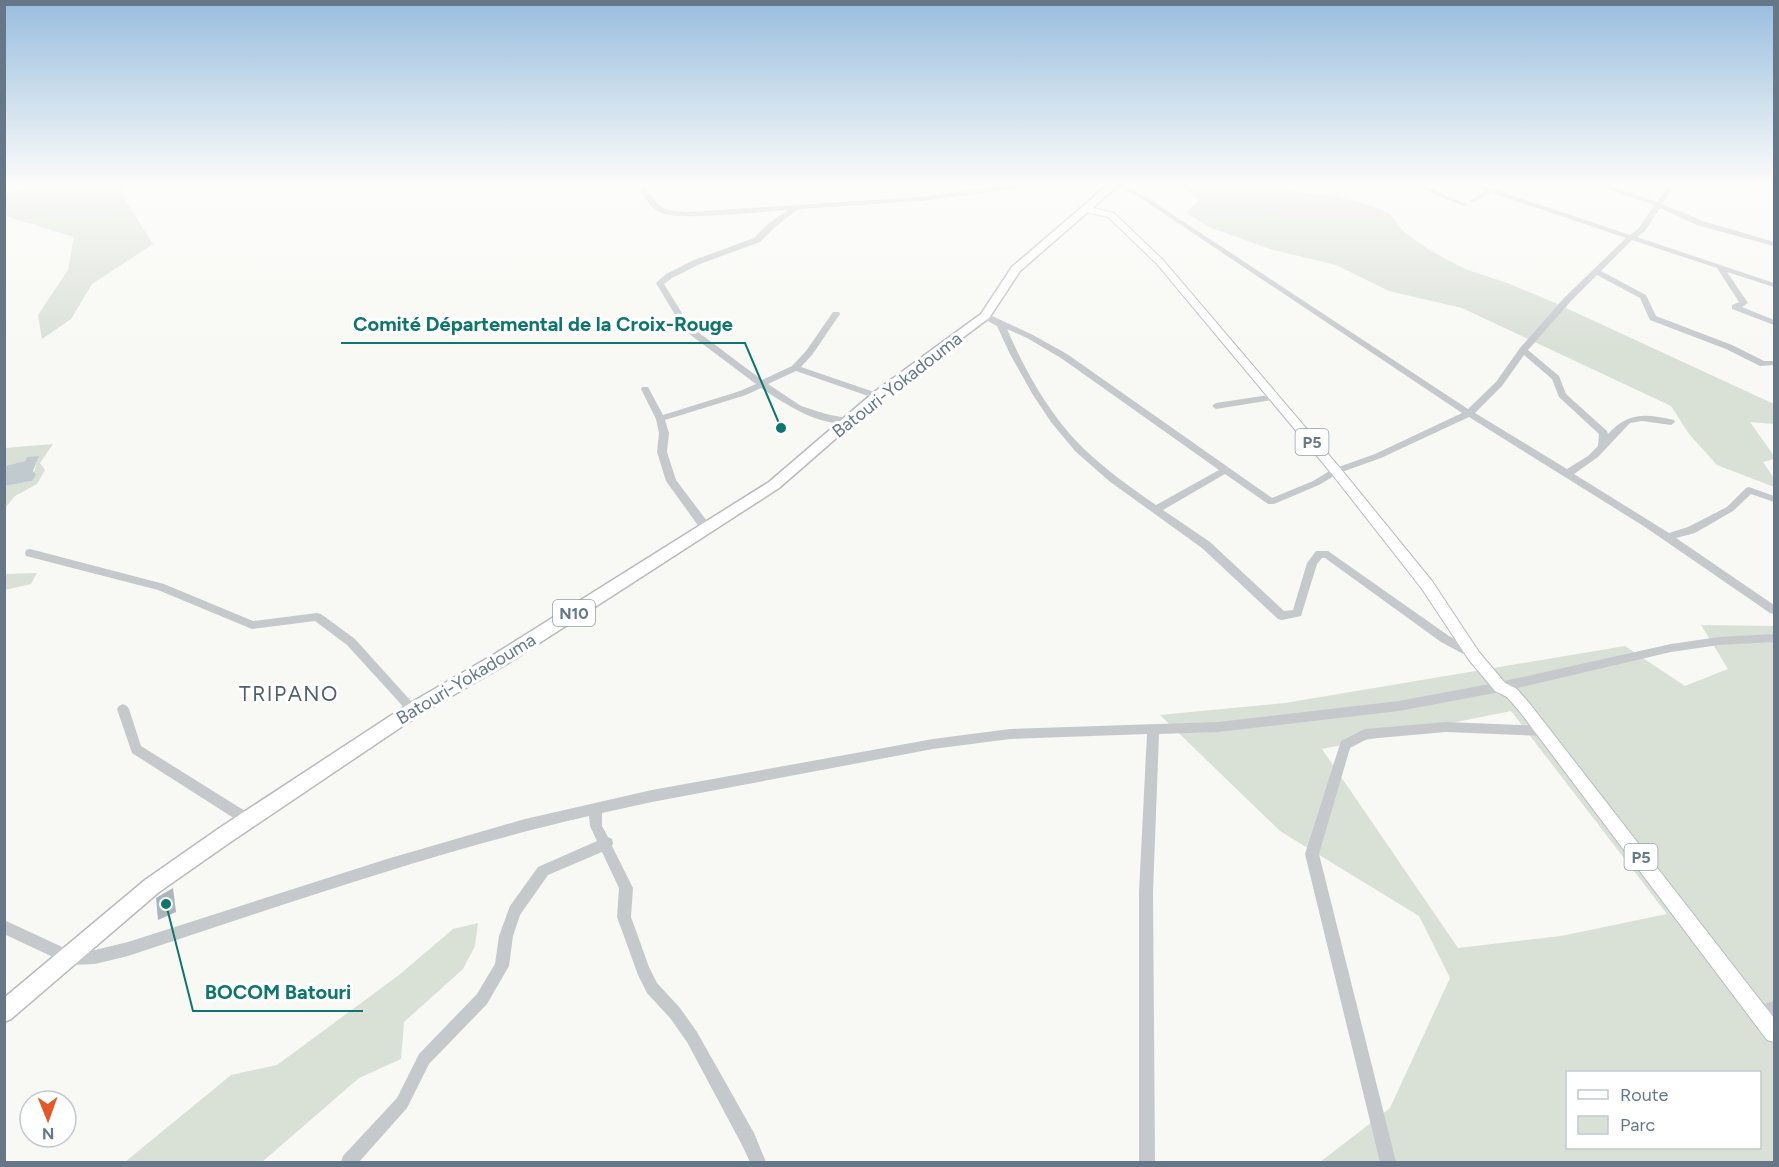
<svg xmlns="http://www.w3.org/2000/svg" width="1779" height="1167" viewBox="0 0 1779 1167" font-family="Figtree,sans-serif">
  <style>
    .green { fill: #d9e0d6; fill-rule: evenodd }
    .water { fill: #c0cacf }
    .building { fill: #acb5ba }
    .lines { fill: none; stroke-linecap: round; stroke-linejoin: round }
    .major-casing { stroke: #b8bcc0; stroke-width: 2 }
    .highway-casing { stroke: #b8bbbe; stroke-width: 3 }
    .minor { fill: #c5c9cc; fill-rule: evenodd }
    .major { fill: #fff; fill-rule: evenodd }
    .highway { fill: #fff; fill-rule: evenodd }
    .labels { text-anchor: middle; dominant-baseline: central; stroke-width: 6; stroke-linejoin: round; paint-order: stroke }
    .shield { fill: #fff; stroke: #94a0ab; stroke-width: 1.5 }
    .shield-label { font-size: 16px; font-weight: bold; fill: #667887 }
    .street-label { font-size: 18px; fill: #667887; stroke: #fff }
    .quarter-label { font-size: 21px; letter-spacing: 1.5px; fill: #54616c; stroke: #fff }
    .leader { fill: none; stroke: #0f766e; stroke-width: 2 }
    .callout-dot { fill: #0f766e; stroke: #fff; stroke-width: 2 }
    .callout-label { font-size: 20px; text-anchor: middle; font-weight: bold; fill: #0f766e; stroke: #fff; stroke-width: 6; stroke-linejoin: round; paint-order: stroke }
  </style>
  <rect width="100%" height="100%" fill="#f8f8f5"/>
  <!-- green -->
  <g class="green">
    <polygon points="37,183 121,183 125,200 153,244 92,284 71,319 42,339 38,315 68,270 74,237 5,216 5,194 28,189"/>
    <polygon points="1178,183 1270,183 1300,192 1334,196 1373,206 1390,214 1403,231 1429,250 1465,269 1507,283 1553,302 1774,404 1774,424 1750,422 1774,456 1774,459 1763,462 1774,478 1774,487 1717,465 1689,434 1671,406 1462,308 1389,291 1336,265 1270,249 1209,227 1186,213 1199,200"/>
    <polygon points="53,444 40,463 45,470 37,484 15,496 5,508 5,486 32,481 38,457 27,457 25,461 5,466 5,448"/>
    <polygon points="37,573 31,584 5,590 5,574"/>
    <path d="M1701 625 1774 626V1162H1320L1390 1108 1450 978 1419 916 1280 831 1160 715 1285 703 1625 646 1685 686 1728 669ZM1511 711 1667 914 1561 936 1458 948 1322 749ZM1568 1072H1760V1148H1568Z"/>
    <polygon points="478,923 475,946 463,969 404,1022 401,1059 359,1078 262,1162 125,1162 231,1075 277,1065 399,975 453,929"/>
  </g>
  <!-- water -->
  <polygon class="water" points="39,456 33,471 36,475 32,481 5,486 5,466 25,461 27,457"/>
  <!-- building -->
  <polygon class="building" points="173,888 176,912 158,920 156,898"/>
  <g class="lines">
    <!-- major casing -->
    <g class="major-casing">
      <polygon id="major" points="1085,206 1114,213 1163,260 1340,468 1432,581 1479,652 1505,683 1517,689 1530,704 1774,1018 1774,1042 1767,1040 1520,712 1507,697 1495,691 1469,660 1422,589 1332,474 1157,264 1108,217 1082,211 1081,209"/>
    </g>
    <!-- highway casing -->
    <g class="highway-casing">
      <polygon id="highway" points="1110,183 1121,183 1020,271 989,318 881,399 779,488 510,662 419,715 232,841 159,892 11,1019 4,1022 4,998 145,880 218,829 407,705 498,652 769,482 873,393 981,314 1012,267"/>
    </g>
    <!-- minor -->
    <g class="minor">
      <path d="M636 183H643C658 205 658 211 687 212L920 197 1026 183H1046L1043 185 920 201 798 209 774 228 760 242 700 264 672 278 664 284 690 326 762 380 792 366 806 351 833 312H839L840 314 812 355 801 367 880 394 881 396 880 398H874L796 371 768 384 801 406 826 414 851 419V423C819 427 786 404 761 388L746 395 665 420 669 433 667 452 676 480 710 525 711 528 706 532 702 531 666 481 657 452 659 433 656 419 641 389 642 387H648L663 415 740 391 756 384 684 330 656 283 666 274 694 260 754 238 768 224 788 210C762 211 679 222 659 212 649 207 642 192 636 183Z"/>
      <path d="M1114 183H1122L1149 199 1468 409 1496 382 1520 348 1565 297 1626 238 1492 193 1474 202H1470V200L1486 191 1465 183H1475L1630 235 1639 228 1654 205 1591 183H1601L1657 202 1670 183H1676L1662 204 1703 221 1774 242V246L1697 225 1660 208 1645 231 1637 237 1774 283V287L1727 272 1748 303 1742 307 1774 320V325L1732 309V305L1739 302 1717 268 1632 240 1601 271 1646 295 1656 316 1732 345 1764 361H1774V365L1760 366 1726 349 1650 320 1640 298 1597 275 1571 301 1528 350 1559 376 1566 394 1607 431 1608 434C1629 411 1646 414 1674 420L1675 422 1671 425 1642 421 1630 423 1598 457 1574 474 1669 533 1688 527 1727 507 1746 488 1749 487 1774 496V502L1751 494 1733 511 1695 533 1676 538 1774 605V614L1770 613 1645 527 1469 417 1381 458 1339 473 1319 485 1274 504H1268L1225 474 1163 510 1210 542 1284 611 1293 610 1307 563 1316 551H1328L1449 636 1475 650 1477 653 1475 656H1467L1441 642 1325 558H1322L1317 564 1301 616 1282 620 1278 619 1202 548 1109 481 1075 451 1051 422 1033 395 1010 354 997 326 982 318V314H988L1033 335 1067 354 1272 498 1313 481 1333 469 1375 454 1462 413 1145 201ZM1007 329 1027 338 1061 358 1219 470 1156 505C1130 487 1103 468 1080 445 1049 413 1025 371 1007 329ZM1524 355 1552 379 1559 397 1599 434 1598 446 1588 456 1567 469 1475 413 1502 386Z"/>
      <polygon points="1408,183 1417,183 1468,205 1463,206"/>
      <polygon points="1275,394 1278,395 1278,399 1216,409 1212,406 1216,403"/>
      <polygon points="30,549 164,584 253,621 317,613 321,614 355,639 419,710 417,713 413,715 409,713 347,645 315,621 252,629 158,590 26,556 25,553 26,550"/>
      <path d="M1774 634V642L1719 645 1671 652 1500 692 1399 711 1218 732 1159 734 1153 892 1155 1162H1139V892L1147 734 1010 739 933 749 652 802 602 813V826L608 837 612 839 613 843 612 846 633 888 631 917 649 967 657 983 680 1008 697 1032 754 1133 766 1162H750L742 1145 687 1042 670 1018 647 993 638 975 617 917 619 888 602 852 548 875 520 915 513 936 509 966 487 1004 429 1064 407 1108 359 1162H341L343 1156 397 1098 419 1054 477 994 495 964 499 936 510 906 538 867 597 841 590 826 589 816C432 852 281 906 128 956L95 964 70 965 4 934V920L71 951 95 950 128 942 387 859 525 819 652 790 933 739 1010 729 1218 722 1399 701 1500 682 1671 644 1719 637Z"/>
      <polygon points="123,704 127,706 129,709 141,746 253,816 254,820 253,824 248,826 243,824 132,753 117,709 119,706"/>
      <polygon points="1446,722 1543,726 1547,727 1549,731 1547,735 1543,736 1446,732 1367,739 1350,748 1319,854 1396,1162 1380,1162 1305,854 1341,741 1365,729"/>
      <polygon points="1774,1001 1774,1015 1760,1019 1755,1017 1753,1012 1755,1007"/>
    </g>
    <!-- major -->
    <use href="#major" class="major"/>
    <!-- highway -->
    <use href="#highway" class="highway"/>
  </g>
  <!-- sky -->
  <linearGradient id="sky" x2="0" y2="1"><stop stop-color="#98bdde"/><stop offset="0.53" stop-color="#fcfcfa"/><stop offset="1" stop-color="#fcfcfa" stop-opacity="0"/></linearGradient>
  <rect width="1779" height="347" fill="url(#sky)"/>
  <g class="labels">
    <!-- shield labels -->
    <g class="shield">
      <rect x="1295.5" y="429" width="33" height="26" rx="4.5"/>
      <rect x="553" y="600" width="42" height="26" rx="4.5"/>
      <rect x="1624.5" y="844" width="33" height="26" rx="4.5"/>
    </g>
    <g class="shield-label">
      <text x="1312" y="442">P5</text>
      <text x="574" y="613">N10</text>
      <text x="1641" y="857">P5</text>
    </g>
    <!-- street labels -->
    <g class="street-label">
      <text transform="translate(897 385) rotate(-38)">Batouri-Yokadouma</text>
      <text transform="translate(466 679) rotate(-31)">Batouri-Yokadouma</text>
    </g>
    <!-- quarter labels -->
    <g class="quarter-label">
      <text x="289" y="693">TRIPANO</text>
    </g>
  </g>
  <!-- callouts -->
  <path class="leader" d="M781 428L745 343H341M166 904L193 1011H363"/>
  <g class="callout-dot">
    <circle cx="781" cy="428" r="6"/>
    <circle cx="166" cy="904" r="6"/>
  </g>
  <g class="callout-label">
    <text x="543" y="331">Comité Départemental de la Croix-Rouge</text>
    <text x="278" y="999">BOCOM Batouri</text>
  </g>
  <!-- border -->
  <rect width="1779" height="1167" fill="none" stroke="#667887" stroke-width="12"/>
  <!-- legend -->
  <rect x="1566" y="1071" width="195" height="78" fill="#ffffff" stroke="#c2c9cf" stroke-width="1.5"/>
  <rect x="1578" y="1090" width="30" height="9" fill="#ffffff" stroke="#c2c9cf" stroke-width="1.5"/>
  <text x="1620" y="1101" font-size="18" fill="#667887">Route</text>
  <rect x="1578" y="1116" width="30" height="18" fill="#d9e0d6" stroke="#c2c9cf" stroke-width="1.5"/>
  <text x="1620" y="1131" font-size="18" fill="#667887">Parc</text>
  <!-- north arrow -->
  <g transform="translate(48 1119) rotate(179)"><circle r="28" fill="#ffffff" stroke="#c2c9cf" stroke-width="1.5"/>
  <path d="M0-4.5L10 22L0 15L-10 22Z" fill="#e65627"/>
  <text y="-9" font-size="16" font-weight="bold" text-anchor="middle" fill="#667887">N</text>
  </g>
</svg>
